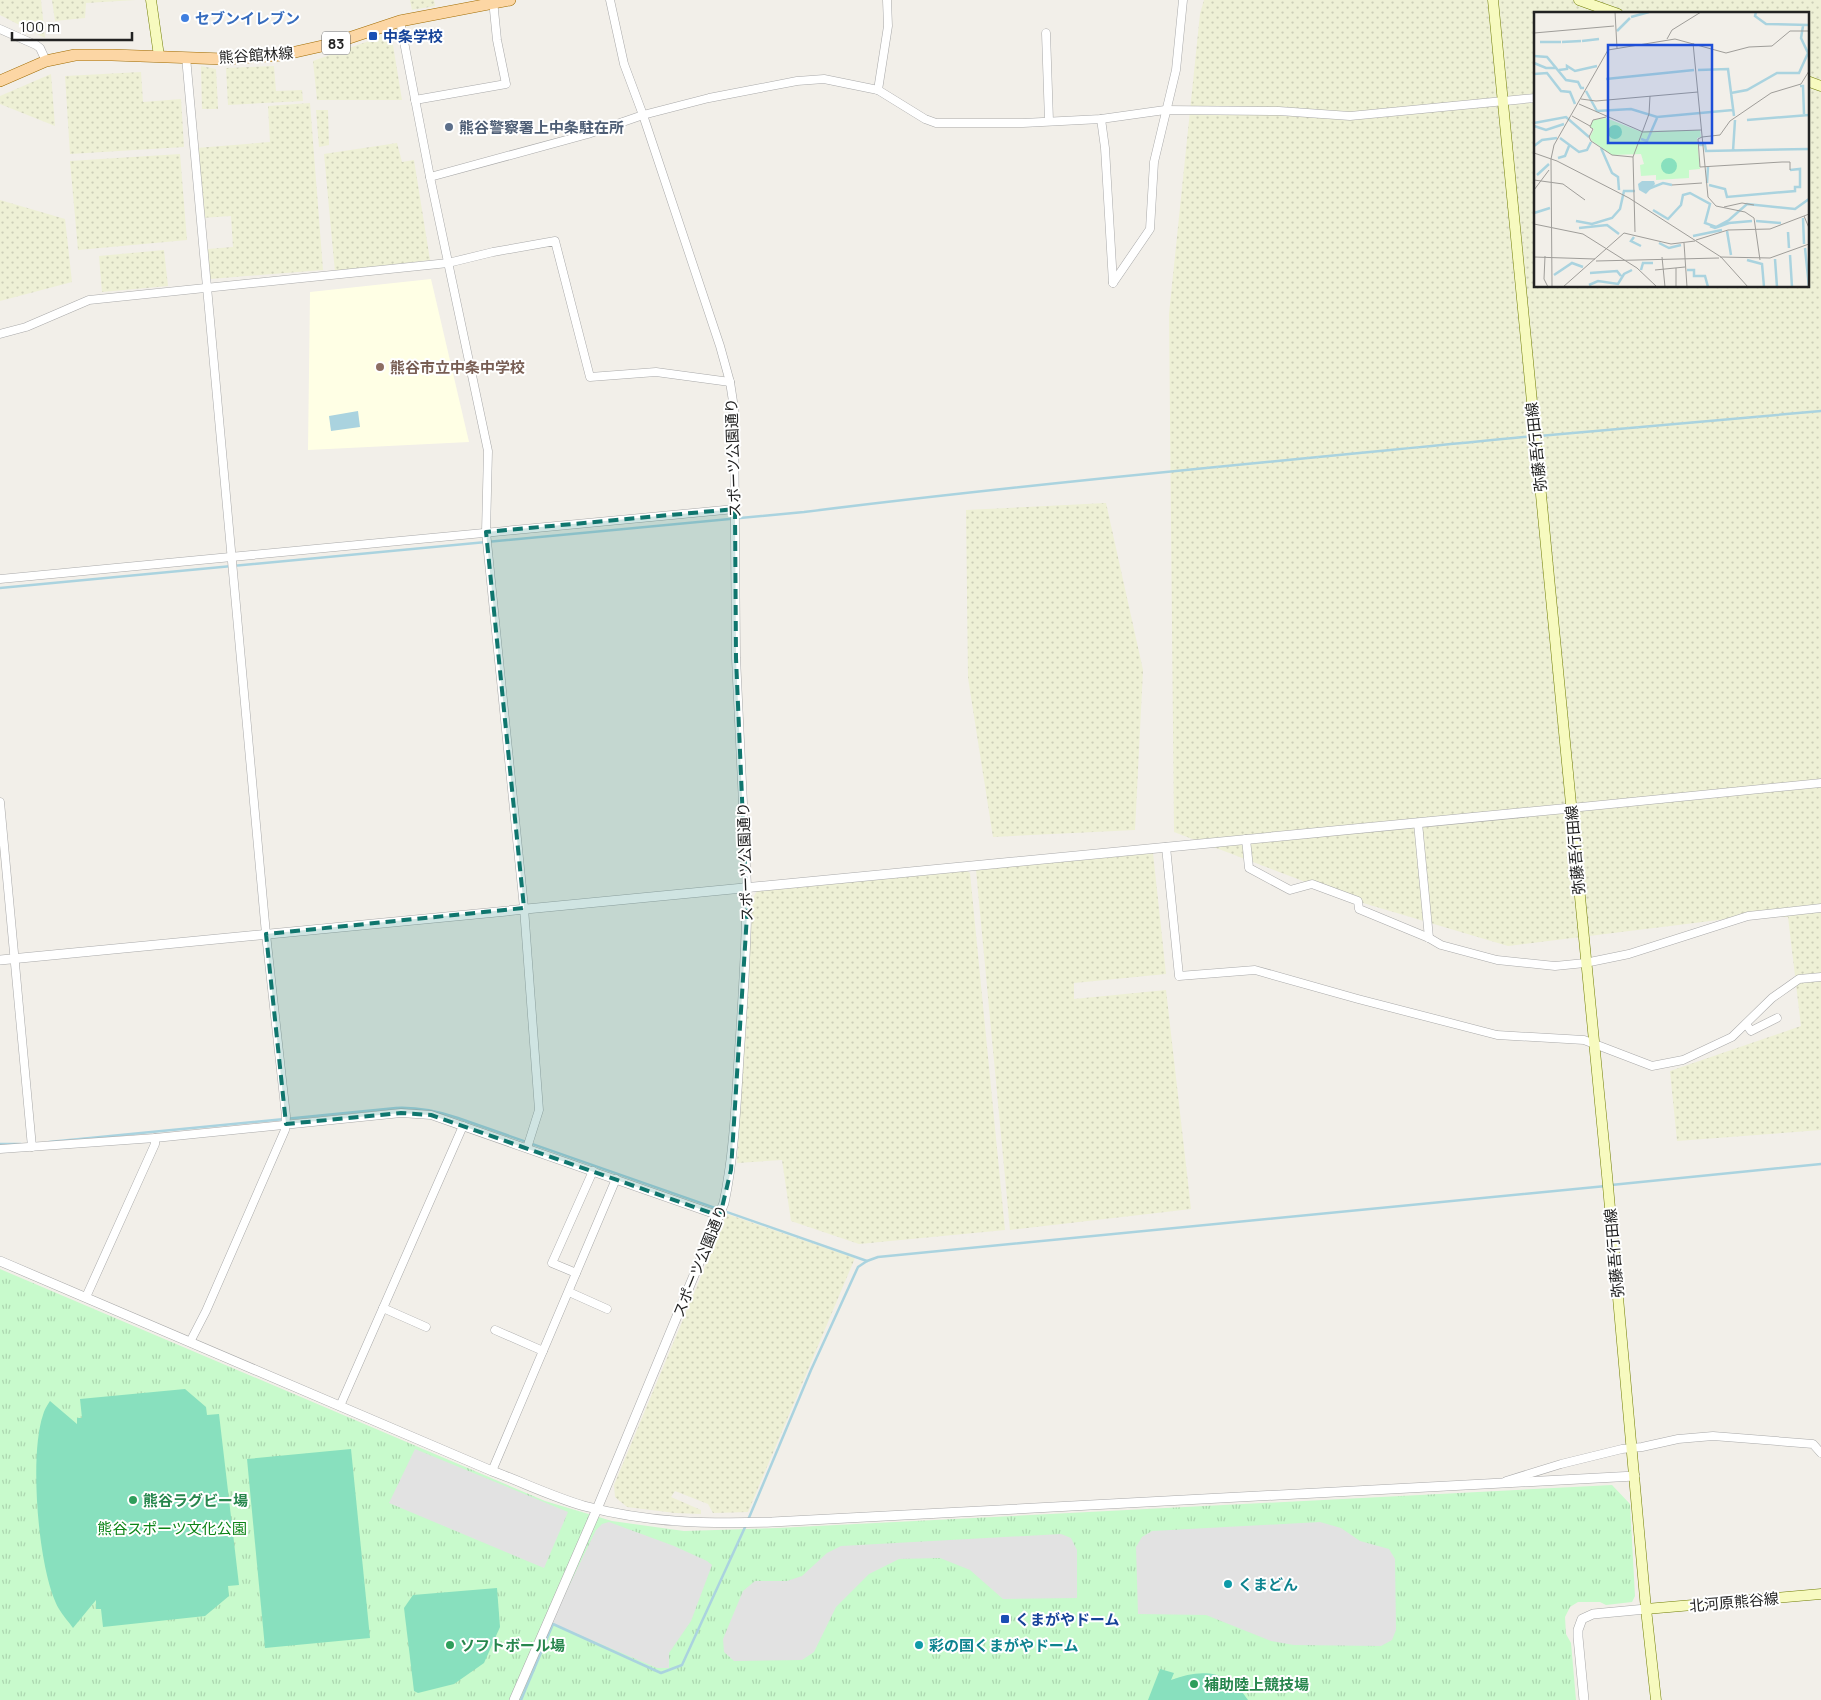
<svg xmlns="http://www.w3.org/2000/svg" width="1821" height="1700" viewBox="0 0 1821 1700" font-family="Manrope,'Noto Sans JP',sans-serif">
  <style>
    .education { fill: #ffffe5 }
    .farmland { fill: url(#farmland-dots); fill-rule: evenodd }
    .park { fill: url(#park-tufts) }
    .pitch { fill: #88e0be }
    .parking { fill: #e2e2e2 }
    .water { fill: #aad3df }
    .lines { fill: none; stroke-linecap: round; stroke-linejoin: round }
    .stream { stroke: #aad3df; stroke-width: 2.5 }
    .minor-casing { stroke: #a9a9a9; stroke-width: 9 }
    .tertiary-casing { stroke: #a9a9a9; stroke-width: 10 }
    .secondary-casing { stroke: #707d05; stroke-width: 11 }
    .primary-casing { stroke: #a06b00; stroke-width: 12 }
    .minor { stroke: #fff; stroke-width: 8 }
    .tertiary { stroke: #fff; stroke-width: 9 }
    .secondary { stroke: #f7fabf; stroke-width: 10 }
    .primary { stroke: #fcd6a4; stroke-width: 11 }
    .marked { fill: #0f766e; fill-opacity: 0.2; stroke: #0f766e; stroke-width: 4; stroke-dasharray: 10 6; stroke-linejoin: round }
    .shop-dot { fill: #3f7fe0; stroke: #fff; stroke-width: 2 }
    .transit-dot { fill: #1a4fb4; stroke: #fff; stroke-width: 2 }
    .service-dot { fill: #5c6f8a; stroke: #fff; stroke-width: 2 }
    .education-dot { fill: #8d6e63; stroke: #fff; stroke-width: 2 }
    .leisure-dot { fill: #2e9e5b; stroke: #fff; stroke-width: 2 }
    .culture-dot { fill: #0f9aa8; stroke: #fff; stroke-width: 2 }
    .labels { text-anchor: middle; dominant-baseline: central; stroke-width: 4; stroke-linejoin: round; paint-order: stroke }
    .shield { fill: #fff; stroke: #646464; stroke-width: 1 }
    .shield-label { font-size: 14px; font-weight: bold; fill: #222 }
    .shop-label { font-size: 15px; font-weight: bold; fill: #366cbe; stroke: #fff; text-anchor: start }
    .transit-label { font-size: 15px; font-weight: bold; fill: #164399; stroke: #fff; text-anchor: start }
    .street-label { font-size: 15px; fill: #222; stroke: #fff }
    .service-label { font-size: 15px; font-weight: bold; fill: #4e5e75; stroke: #fff; text-anchor: start }
    .education-label { font-size: 15px; font-weight: bold; fill: #785e54; stroke: #fff; text-anchor: start }
    .leisure-label { font-size: 15px; font-weight: bold; fill: #27864d; stroke: #fff; text-anchor: start }
    .park-label { font-size: 15px; fill: #0c8416; stroke: #fff }
    .culture-label { font-size: 15px; font-weight: bold; fill: #0d838f; stroke: #fff; text-anchor: start }
    .inset-river { fill: none; stroke: #aad3df; stroke-width: 2.5 }
    .inset-road { fill: none; stroke: #9f9d99; stroke-width: 1 }
    .view { fill: #1d4ed8; fill-opacity: 0.15; stroke: #1d4ed8; stroke-width: 2.5 }
    .inset-edge { fill: none; stroke: #222; stroke-width: 2.5 }
  </style>
  <defs>
    <pattern id="farmland-dots" width="8" height="8" patternUnits="userSpaceOnUse" patternTransform="scale(1.25)"><rect width="8" height="8" fill="#eef0d5"/><path d="M2 2h.1M6 6h.1" fill="none" stroke="#ccceb7" stroke-width="1.8" stroke-linecap="round"/></pattern>
    <pattern id="park-tufts" width="24" height="20" patternUnits="userSpaceOnUse" patternTransform="scale(1.25)"><rect width="24" height="20" fill="#c8facc"/><path d="M3 7l-1-3M5 7V3M7 7l1-3M15 17l-1-3M17 17v-4M19 17l1-3" fill="none" stroke="#acd6af"/></pattern>
  </defs>
  <rect width="100%" height="100%" fill="#f2efe9"/>
  <!-- education -->
  <polygon class="education" points="431,279 469,442 308,450 310,292"/>
  <!-- farmland -->
  <g class="farmland">
    <polygon points="0,0 41,0 45,38 0,15"/>
    <polygon points="52,0 136,0 86,3 85,18 55,21"/>
    <polygon points="410,0 434,0 435,6 412,10"/>
    <path d="M1204 0H1821V1130L1677 1141 1670 1071 1801 1026 1788 917H1743L1508 946 1353 900 1174 832 1169 314 1200 14ZM1535 14H1807V286H1535Z"/>
    <polygon points="391,33 402,100 317,100 313,61"/>
    <polygon points="201,66 216,69 218,109 202,109"/>
    <polygon points="274,66 276,91 302,90 303,101 228,105 226,68"/>
    <polygon points="141,72 143,102 181,99 184,147 70,154 65,76"/>
    <polygon points="51,74 55,126 0,104 0,96"/>
    <polygon points="310,103 323,270 210,279 208,249 233,247 231,216 201,218 196,148 270,142 268,106"/>
    <polygon points="316,110 328,110 329,145 319,147"/>
    <polygon points="397,143 402,162 414,160 430,260 335,272 324,154"/>
    <polygon points="180,154 187,240 78,250 70,161"/>
    <polygon points="0,200 65,219 72,282 0,301"/>
    <polygon points="164,250 168,286 102,292 99,256"/>
    <polygon points="1106,503 1143,670 1135,830 993,837 968,678 966,510"/>
    <polygon points="1153,853 1166,974 1074,983 1074,999 1166,990 1191,1209 1010,1230 976,870"/>
    <polygon points="967,871 970,873 1005,1230 859,1244 791,1221 782,1160 737,1163 753,898 758,889"/>
    <polygon points="727,1214 855,1258 748,1512 713,1513 708,1504 675,1491 671,1497 701,1510 701,1514 675,1513 627,1507 615,1497 614,1485"/>
  </g>
  <!-- park -->
  <polygon class="park" points="0,1269 545,1501 612,1521 684,1531 778,1528 1612,1485 1630,1504 1635,1596 1632,1602 1606,1605 1600,1602 1578,1602 1570,1607 1565,1617 1566,1634 1571,1643 1576,1700 0,1700"/>
  <!-- pitch -->
  <g class="pitch">
    <path d="M185 1389 206 1407 207 1415 219 1414 239 1585 228 1586 229 1596 205 1616 103 1627 101 1609H96V1600L73 1628C69 1622 63 1616 59 1609 38 1573 29 1455 43 1415 44 1410 47 1406 50 1401L77 1424V1418H82L80 1399Z"/>
    <polygon points="351,1449 370,1638 265,1648 247,1459"/>
    <polygon points="497,1588 500,1627 484,1663 454,1684 418,1693 414,1691 404,1608 413,1595"/>
    <path d="M1160 1669 1174 1673 1171 1680C1202 1668 1229 1670 1248 1700H1148Z"/>
  </g>
  <!-- parking -->
  <g class="parking">
    <polygon points="415,1449 568,1512 544,1568 389,1503"/>
    <polygon points="609,1522 674,1546 707,1561 712,1565 691,1621 669,1653 669,1668 657,1668 551,1623 596,1530 602,1524"/>
    <polygon points="1320,1522 1341,1528 1360,1541 1389,1549 1395,1559 1396,1630 1392,1640 1381,1646 1294,1645 1271,1641 1206,1615 1138,1614 1136,1547 1142,1537 1152,1531"/>
    <polygon points="1061,1534 1071,1538 1077,1550 1077,1598 1003,1599 970,1570 940,1558 899,1559 869,1574 836,1607 814,1652 802,1660 734,1661 724,1652 723,1639 743,1591 755,1581 787,1581 802,1576 827,1553 841,1546"/>
  </g>
  <!-- water -->
  <polygon class="water" points="358,411 360,427 331,431 329,416"/>
  <g class="lines">
    <!-- stream -->
    <g class="stream">
      <polyline points="1539,436 1821,411"/>
      <path d="M0 588 804 512C1046 482 1290 460 1534 436"/>
      <path d="M49 1142 396 1108C417 1107 437 1111 458 1118L867 1261"/>
      <polyline points="0,1144 21,1144"/>
      <polyline points="1611,1185 1821,1164"/>
      <polyline points="748,1520 811,1370 858,1267 867,1261 878,1257 1606,1186"/>
      <polyline points="521,1700 553,1624 661,1673 682,1665 746,1525"/>
    </g>
    <!-- minor casing -->
    <g class="minor-casing">
      <g id="minor">
        <polyline points="610,0 624,64 643,115 720,346 730,382 734,408 736,658 747,887"/>
        <polyline points="400,21 430,177 488,451 486,532 524,908 539,1110 527,1148"/>
        <polyline points="0,29 36,45 40,48 46,61"/>
        <polyline points="1046,33 1049,121"/>
        <polyline points="186,57 266,934 286,1116 285,1130 206,1311 190,1342"/>
        <polyline points="878,90 888,26 887,0"/>
        <polyline points="415,100 506,84 497,40 493,0"/>
        <polyline points="1101,119 1105,148 1113,283"/>
        <polyline points="430,177 588,134 643,115 709,98 797,81 824,79 878,90 925,119 936,123 1023,123 1101,119 1165,110 1279,111 1350,116 1535,98"/>
        <polyline points="1113,283 1150,229 1154,162 1176,70 1183,0"/>
        <polyline points="0,334 26,327 89,300 448,263 493,252 555,241 590,377 656,372 730,382"/>
        <polyline points="0,579 735,509"/>
        <polyline points="0,802 32,1147"/>
        <polyline points="1571,808 1821,783"/>
        <polyline points="1418,823 1429,938"/>
        <polyline points="1246,839 1249,868 1290,890 1312,884 1358,901 1359,909 1429,938 1441,945 1497,960 1555,966 1585,963 1629,954 1748,916 1821,908"/>
        <polyline points="1166,847 1179,976 1255,970 1358,999 1497,1035 1584,1040 1652,1066 1683,1060 1732,1037 1772,998 1799,979 1821,977"/>
        <polyline points="1746,1024 1751,1031 1777,1018"/>
        <polyline points="0,1149 155,1138 401,1113 431,1115 720,1216"/>
        <polyline points="576,1273 552,1263 593,1171"/>
        <polyline points="569,1292 607,1309"/>
        <polyline points="86,1297 155,1144 155,1138"/>
        <polyline points="383,1308 426,1327"/>
        <polyline points="495,1330 543,1351"/>
        <polyline points="340,1406 463,1126"/>
        <polyline points="492,1471 616,1179"/>
        <polyline points="1506,1481 1561,1464 1622,1449 1642,1447 1678,1439 1713,1436 1813,1444 1821,1453"/>
      </g>
    </g>
    <!-- tertiary casing -->
    <g class="tertiary-casing">
      <g id="tertiary">
        <polyline points="0,960 1571,808"/>
        <path d="M0 1261 492 1471C522 1482 553 1497 584 1506 649 1523 706 1524 772 1522L1635 1476"/>
        <path d="M514 1700 597 1509 724 1203C734 1155 736 1106 739 1058 743 1001 747 944 747 887"/>
        <polyline points="1584,1700 1578,1637 1578,1630 1582,1619 1593,1614 1646,1609"/>
      </g>
    </g>
    <!-- secondary casing -->
    <g class="secondary-casing">
      <g id="secondary">
        <polyline points="151,0 159,56"/>
        <polyline points="1493,0 1607,1175 1646,1609 1656,1700"/>
        <polyline points="1579,0 1618,14"/>
        <polyline points="1807,81 1821,86"/>
        <polyline points="1646,1609 1821,1594"/>
      </g>
    </g>
    <!-- primary casing -->
    <g class="primary-casing">
      <polyline id="primary" points="0,81 46,61 75,55 112,55 224,59 282,55 331,44 400,21 510,0"/>
    </g>
    <!-- minor -->
    <use href="#minor" class="minor"/>
    <!-- tertiary -->
    <use href="#tertiary" class="tertiary"/>
    <!-- secondary -->
    <use href="#secondary" class="secondary"/>
    <!-- primary -->
    <use href="#primary" class="primary"/>
  </g>
  <!-- marked area -->
  <path class="marked" d="M735 509 736 658 747 915 731 1170 720 1216 431 1115 401 1113 286 1124 266 934 524 908 486 532Z"/>
  <!-- markers -->
  <circle class="shop-dot" cx="185" cy="18" r="5"/>
  <g class="transit-dot">
    <rect x="368" y="31" width="10" height="10" rx="2.5"/>
    <rect x="1000" y="1614" width="10" height="10" rx="2.5"/>
  </g>
  <circle class="service-dot" cx="449" cy="127" r="5"/>
  <circle class="education-dot" cx="380" cy="367" r="5"/>
  <g class="leisure-dot">
    <circle cx="133" cy="1500" r="5"/>
    <circle cx="450" cy="1645" r="5"/>
    <circle cx="1194" cy="1684" r="5"/>
  </g>
  <g class="culture-dot">
    <circle cx="1228" cy="1584" r="5"/>
    <circle cx="919" cy="1645" r="5"/>
  </g>
  <g class="labels">
    <!-- shield labels -->
    <rect class="shield" x="322" y="31.5" width="28" height="23" rx="4"/>
    <g class="shield-label">
      <text x="336" y="43">83</text>
    </g>
    <!-- shop labels -->
    <g class="shop-label">
      <text x="195" y="18">セブンイレブン</text>
    </g>
    <!-- transit labels -->
    <g class="transit-label">
      <text x="383" y="36">中条学校</text>
      <text x="1015" y="1619">くまがやドーム</text>
    </g>
    <!-- street labels -->
    <g class="street-label">
      <text transform="translate(256 55) rotate(-4)">熊谷館林線</text>
      <text transform="translate(1536 447) rotate(-96)">弥藤吾行田線</text>
      <text transform="translate(733 458) rotate(-92)">スポーツ公園通り</text>
      <text transform="translate(1575 850) rotate(-95)">弥藤吾行田線</text>
      <text transform="translate(745 862) rotate(-92)">スポーツ公園通り</text>
      <text transform="translate(1614 1253) rotate(-95)">弥藤吾行田線</text>
      <text transform="translate(700 1261) rotate(-68)">スポーツ公園通り</text>
      <text transform="translate(1734 1602) rotate(-5)">北河原熊谷線</text>
    </g>
    <!-- service labels -->
    <g class="service-label">
      <text x="459" y="127">熊谷警察署上中条駐在所</text>
    </g>
    <!-- education labels -->
    <g class="education-label">
      <text x="390" y="367">熊谷市立中条中学校</text>
    </g>
    <!-- leisure labels -->
    <g class="leisure-label">
      <text x="143" y="1500">熊谷ラグビー場</text>
      <text x="460" y="1645">ソフトボール場</text>
      <text x="1204" y="1684">補助陸上競技場</text>
    </g>
    <!-- park labels -->
    <g class="park-label">
      <text x="172" y="1528">熊谷スポーツ文化公園</text>
    </g>
    <!-- culture labels -->
    <g class="culture-label">
      <text x="1238" y="1584">くまどん</text>
      <text x="929" y="1645">彩の国くまがやドーム</text>
    </g>
  </g>
  <!-- overview -->
  <g transform="translate(1534 12)">
    <rect width="275" height="275" fill="#f2efe9"/>
    <path d="M72 106 105 119 166 118 167 125 163 126 166 157 155 158V166L122 168V163L107 164 106 153 110 152 107 142 78 143 58 129 56 125 60 117 56 115 59 108Z" fill="#c8facc"/>
    <path d="M74 120a7 7 0 1 1 14 0a7 7 0 1 1-14 0ZM127 154a8 8 0 1 1 16 0a8 8 0 1 1-16 0Z" fill="#88e0be"/>
    <path d="M108 169H120L121 172 112 182 105 178 104 172Z" fill="#aad3df"/>
    <path class="inset-river" d="M222 0 221 4 232 12 275 13M97 5 115 0M83 19 96 6M48 29 65 27M6 30H27M28 30 47 29M0 44 13 45 32 68 44 70 47 76H50M0 51 12 56H23M25 58 33 57V54L41 59 63 54M164 58 194 57 200 104M0 62 13 61 27 79 36 80 41 92M72 67 160 58M266 74H269L270 102M52 79 63 99 97 97 123 105 199 98M197 81 213 78 243 61H265L274 41 267 26 269 14M213 108 275 103M0 111 32 105 55 125M0 114 12 118 30 112M26 126 45 140 53 138 57 130M107 127 113 129 123 106M165 133H171L172 139 275 137M0 134 8 128 23 126M67 136 78 161 84 165 85 178M199 139 201 108M24 146 31 144 35 134M3 163 15 152M173 171 174 155M175 173 191 177 193 185 261 179V175H266V157L256 158M114 177 129 171 138 173M119 198 134 207 147 193 149 183 156 181 176 192 171 211 182 215 195 208 213 192 261 197 275 187M0 201 16 196M269 206 270 232M42 209 58 212 78 206 86 197 90 179H101M222 209 247 211M176 214 181 216 195 211 218 209M45 216 73 213 85 222M193 219 197 243M254 220 255 236M159 224 188 218M100 225 97 229 107 234M125 231 135 236 147 233M271 236 275 275M256 243 258 275M241 247 243 275M213 248 228 252 230 275M107 258 109 251H119M153 258H160V264H171L174 275M56 261 83 259 87 264M20 263 38 251 49 255M55 273 64 269 84 272 90 262 98 258"/>
    <path class="inset-road" d="M81 0 83 36M0 21 80 14M133 27 138 18 167 0M159 31 174 185 182 194 211 200 220 206 226 248M47 87 62 89 164 80M45 92 109 120 167 118M38 104 56 114M72 105 59 108 56 115 59 117 55 125 57 129 78 143 99 145M168 125 164 127 166 155 248 150H256V158M168 125 186 123 196 109 237 81 267 72 275 59M0 141 23 149 95 186 187 245 214 275M17 147 18 275M17 147 20 133 74 38 141 27 192 41 215 35 238 34 256 19H275M0 168 29 172 51 188M138 173 168 171M0 178 15 158M190 195 208 191 220 193M275 202 270 204 275 216M0 212 49 222 103 256 123 275M101 220 99 145 115 102 116 84M162 228 194 218 236 217 270 204M150 231 153 275M11 244 10 267 14 275M0 245 61 247M128 245 131 275M186 245 236 246 275 232M62 249 185 246M142 256V275M121 258 151 255M29 275 90 221 137 232 161 229"/>
    <path class="view" d="M74 33H178V131H74Z"/>
    <rect width="275" height="275" class="inset-edge"/>
  </g>
  <!-- scale -->
  <path d="M12 32v8h120v-8" fill="none" stroke="#222222" stroke-width="2.5"/>
  <text x="20" y="32" font-size="15" fill="#222222" stroke="#ffffff" stroke-width="4" paint-order="stroke">100 m</text>
</svg>
